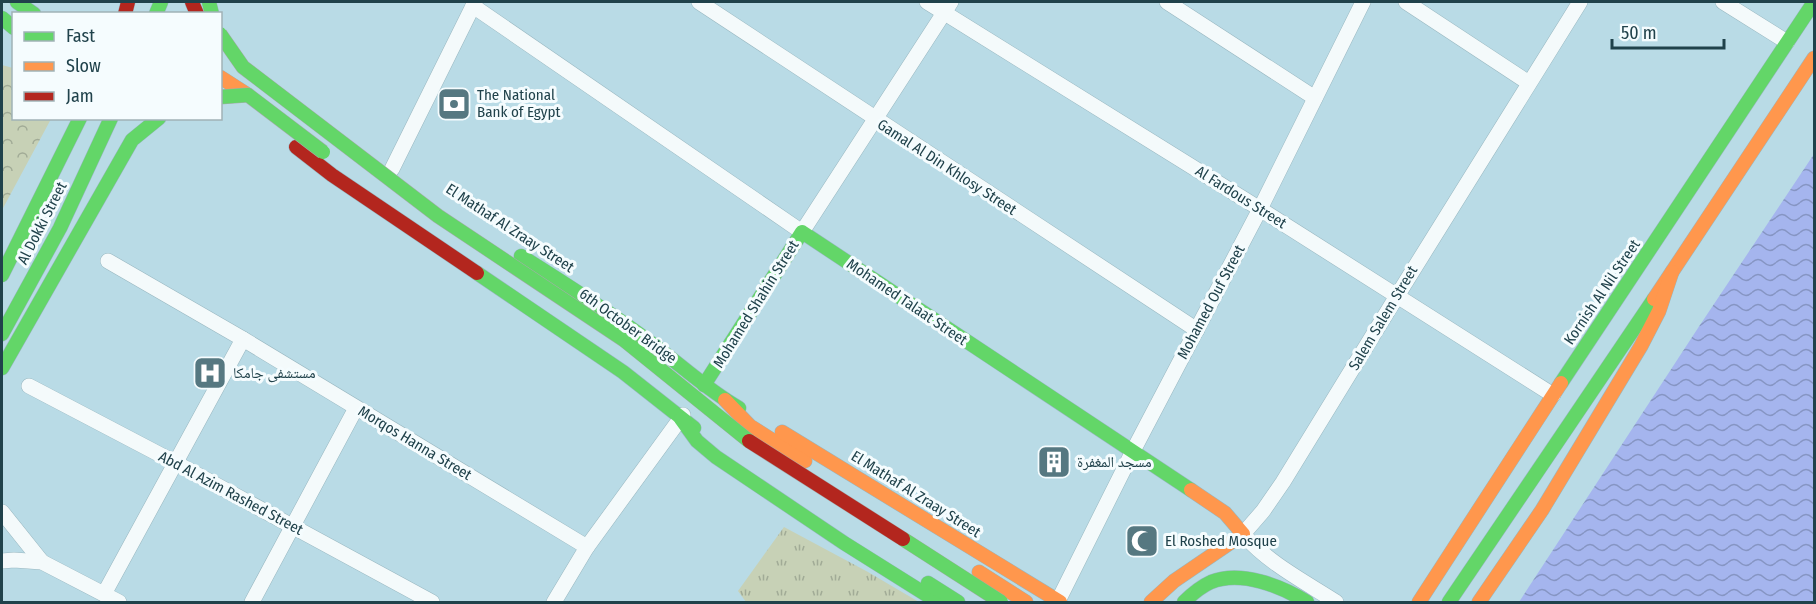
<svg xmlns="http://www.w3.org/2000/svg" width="1816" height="604" viewBox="0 0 1816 604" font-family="'Fira Sans Condensed','Noto Naskh Arabic',sans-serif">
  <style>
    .grass { fill: url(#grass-tufts) }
    .forest { fill: url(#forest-crowns) }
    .water { fill: url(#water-waves) }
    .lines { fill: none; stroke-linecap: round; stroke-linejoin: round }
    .street-casing { stroke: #98b7c0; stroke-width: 16 }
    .fast-casing { stroke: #98b7c0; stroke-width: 15 }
    .slow-casing { stroke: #98b7c0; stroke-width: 15 }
    .jam-casing { stroke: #98b7c0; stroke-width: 15 }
    .street { stroke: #f4fafb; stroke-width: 15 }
    .fast { stroke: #63d668; stroke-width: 14 }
    .slow { stroke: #ff974d; stroke-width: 14 }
    .jam { stroke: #b3261e; stroke-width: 14 }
    .fast-bridge-casing { stroke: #a5abac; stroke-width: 15; stroke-linecap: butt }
    .jam-bridge-casing { stroke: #a5abac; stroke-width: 15; stroke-linecap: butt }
    .fast-bridge { stroke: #63d668; stroke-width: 14 }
    .jam-bridge { stroke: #b3261e; stroke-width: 14 }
    .labels { text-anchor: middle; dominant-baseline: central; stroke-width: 6; stroke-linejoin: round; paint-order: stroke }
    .poi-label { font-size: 15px; fill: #20424b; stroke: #f5fcfe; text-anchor: start }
    .street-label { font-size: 15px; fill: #20424b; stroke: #f5fcfe }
  </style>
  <defs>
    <pattern id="grass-tufts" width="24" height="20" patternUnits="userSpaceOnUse" patternTransform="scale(1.5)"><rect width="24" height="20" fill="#c7d1b6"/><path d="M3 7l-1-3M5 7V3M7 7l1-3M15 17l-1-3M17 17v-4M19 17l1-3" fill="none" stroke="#a1ab96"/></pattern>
    <pattern id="forest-crowns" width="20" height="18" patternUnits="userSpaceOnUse" patternTransform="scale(1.5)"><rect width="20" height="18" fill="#c7d1b6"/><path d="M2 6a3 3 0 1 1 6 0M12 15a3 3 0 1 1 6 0" fill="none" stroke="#a1ab96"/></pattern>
    <pattern id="water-waves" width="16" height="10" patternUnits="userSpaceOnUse" patternTransform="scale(1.5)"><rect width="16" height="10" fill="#a5b5ee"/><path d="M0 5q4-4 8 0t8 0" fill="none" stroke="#8695c3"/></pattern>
  </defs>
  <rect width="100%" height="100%" fill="#b9dbe6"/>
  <!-- grass -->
  <polygon class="grass" points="784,527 868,572 919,602 746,602 738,591"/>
  <!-- forest -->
  <polygon class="forest" points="2,65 13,68 14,118 51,119 2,210"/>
  <!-- water -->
  <polygon class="water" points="1814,154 1814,602 1519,602 1698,328"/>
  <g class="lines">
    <!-- street casing -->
    <g class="street-casing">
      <g id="street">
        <polyline points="699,2 1197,330"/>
        <polyline points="927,2 1260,209 1553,395"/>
        <polyline points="1167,2 1315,98"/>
        <polyline points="1406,2 1529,83"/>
        <polyline points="1723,2 1787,42"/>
        <polyline points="473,6 802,232 951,2"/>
        <polyline points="392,169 475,2"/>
        <polyline points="108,261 243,339 587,547"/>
        <polyline points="29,386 174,462 432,602"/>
        <polyline points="2,512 42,562"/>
        <polyline points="2,561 14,560 42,562 119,602"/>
        <polyline points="104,594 243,339"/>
        <polyline points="1058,601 1133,451 1260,209 1363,2"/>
        <polyline points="252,602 356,408"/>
        <polyline points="554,602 587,547 683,415"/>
        <path d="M1336 602C1305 582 1268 563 1243 534L1263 511 1283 482 1397 296 1580 2"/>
      </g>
    </g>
    <!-- fast casing -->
    <g class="fast-casing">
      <g id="fast">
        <polyline points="17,2 34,14"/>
        <polyline points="209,2 212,14"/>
        <polyline points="156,14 161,2"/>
        <polyline points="2,18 14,28"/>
        <path d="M521 256C565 284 609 311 651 343 680 364 707 390 739 408"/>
        <polyline points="477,273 623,372 694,428"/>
        <polyline points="2,275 80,118"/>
        <polyline points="2,334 60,228 111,118"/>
        <polyline points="2,368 132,140 159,118"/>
        <polyline points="1561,383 1814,2"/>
        <polyline points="704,385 802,232 1191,490"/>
        <polyline points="681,419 697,441 716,457 844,543 938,602"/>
        <polyline points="928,583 958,602"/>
        <path d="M1184 602C1192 594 1200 587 1211 582 1241 570 1281 586 1307 602"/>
        <polyline points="1449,602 1654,299"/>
      </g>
    </g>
    <!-- slow casing -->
    <g class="slow-casing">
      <g id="slow">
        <polyline points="220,77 248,95"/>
        <polyline points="1654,299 1814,58"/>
        <polyline points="725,400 750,426 805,461"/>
        <polyline points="782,432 1060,602"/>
        <polyline points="979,572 1026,602"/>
        <polyline points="1151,602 1174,581 1243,534 1225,513 1191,490"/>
        <polyline points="1419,602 1561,383"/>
        <polyline points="1479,602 1542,510 1641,346 1659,311 1672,272"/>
      </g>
    </g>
    <!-- jam casing -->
    <g class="jam-casing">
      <g id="jam">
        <polyline points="192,2 197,14"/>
        <polyline points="125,14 128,2"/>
        <polyline points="296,147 332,175 477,273"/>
      </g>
    </g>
    <!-- street -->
    <use href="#street" class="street"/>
    <!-- fast -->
    <use href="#fast" class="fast"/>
    <!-- slow -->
    <use href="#slow" class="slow"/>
    <!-- jam -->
    <use href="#jam" class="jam"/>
    <!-- fast-bridge casing -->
    <g class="fast-bridge-casing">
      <g id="fast-bridge">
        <polyline points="220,34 243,67 438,216 624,340 749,441"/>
        <polyline points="220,97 248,95 323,152"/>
        <polyline points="903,539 1001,602"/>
      </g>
    </g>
    <!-- jam-bridge casing -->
    <g class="jam-bridge-casing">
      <polyline id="jam-bridge" points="749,441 903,539"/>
    </g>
    <!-- fast-bridge -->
    <use href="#fast-bridge" class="fast-bridge"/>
    <!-- jam-bridge -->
    <use href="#jam-bridge" class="jam-bridge"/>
  </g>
  <!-- icons -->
  <defs>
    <g id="bank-square" transform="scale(1.725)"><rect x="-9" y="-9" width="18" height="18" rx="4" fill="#567881" stroke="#f5fcfe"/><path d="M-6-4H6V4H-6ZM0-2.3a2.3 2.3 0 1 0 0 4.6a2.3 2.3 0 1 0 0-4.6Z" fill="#fff"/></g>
    <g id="hospital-square" transform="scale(1.725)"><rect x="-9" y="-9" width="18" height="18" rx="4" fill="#567881" stroke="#f5fcfe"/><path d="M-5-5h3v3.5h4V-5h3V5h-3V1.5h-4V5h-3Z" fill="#fff"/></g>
    <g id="building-square" transform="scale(1.725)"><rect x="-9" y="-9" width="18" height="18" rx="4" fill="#567881" stroke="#f5fcfe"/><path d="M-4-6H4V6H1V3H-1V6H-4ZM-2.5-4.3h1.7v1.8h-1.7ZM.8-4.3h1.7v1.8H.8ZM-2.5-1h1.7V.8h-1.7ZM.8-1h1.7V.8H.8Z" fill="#fff"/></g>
    <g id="mosque-square" transform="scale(1.725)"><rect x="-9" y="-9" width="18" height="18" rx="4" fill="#567881" stroke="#f5fcfe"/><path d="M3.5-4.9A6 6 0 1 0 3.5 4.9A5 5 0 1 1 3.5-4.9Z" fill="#fff"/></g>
  </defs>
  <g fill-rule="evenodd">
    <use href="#bank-square" x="454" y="104"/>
    <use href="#hospital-square" x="210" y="373"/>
    <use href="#building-square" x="1054" y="462"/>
    <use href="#mosque-square" x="1142" y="541"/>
  </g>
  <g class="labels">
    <!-- poi labels -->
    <g class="poi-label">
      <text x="477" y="95">The National<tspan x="477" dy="17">Bank of Egypt</tspan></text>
      <text x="233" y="373">مستشفى جامكا</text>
      <text x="1077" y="462">مسجد المغفرة</text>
      <text x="1165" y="541">El Roshed Mosque</text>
    </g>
    <!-- street labels -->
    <g class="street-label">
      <text transform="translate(947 167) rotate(33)">Gamal Al Din Khlosy Street</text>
      <text transform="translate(1241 197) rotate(32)">Al Fardous Street</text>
      <text transform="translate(42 223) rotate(-63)">Al Dokki Street</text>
      <text transform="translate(510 228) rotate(33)">El Mathaf Al Zraay Street</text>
      <text transform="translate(1602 292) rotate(-56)">Kornish Al Nil Street</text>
      <text transform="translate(907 302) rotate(34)">Mohamed Talaat Street</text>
      <text transform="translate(1211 302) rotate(-62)">Mohamed Ouf Street</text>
      <text transform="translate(756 304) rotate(-58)">Mohamed Shahin Street</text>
      <text transform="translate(1383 318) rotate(-59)">Salem Salem Street</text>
      <text transform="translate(628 326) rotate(36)">6th October Bridge</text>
      <text transform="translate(415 443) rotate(31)">Morqos Hanna Street</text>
      <text transform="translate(231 493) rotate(28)">Abd Al Azim Rashed Street</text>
      <text transform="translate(916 494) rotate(32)">El Mathaf Al Zraay Street</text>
    </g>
  </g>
  <!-- border -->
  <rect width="1816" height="604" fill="none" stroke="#20424b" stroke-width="6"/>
  <!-- legend -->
  <rect x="12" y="12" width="210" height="108" fill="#f5fcfe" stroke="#a0b2b6" stroke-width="1.5"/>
  <rect x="24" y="32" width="30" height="9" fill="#63d668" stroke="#a0b2b6" stroke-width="1.5"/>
  <text x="66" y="42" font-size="18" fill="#20424b">Fast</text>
  <rect x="24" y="62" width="30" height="9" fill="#ff974d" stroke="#a0b2b6" stroke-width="1.5"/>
  <text x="66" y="72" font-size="18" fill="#20424b">Slow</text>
  <rect x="24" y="92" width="30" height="9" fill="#b3261e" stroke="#a0b2b6" stroke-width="1.5"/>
  <text x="66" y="102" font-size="18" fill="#20424b">Jam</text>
  <!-- scale -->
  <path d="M1612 39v9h112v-9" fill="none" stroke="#20424b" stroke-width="3"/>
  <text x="1621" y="39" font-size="18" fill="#20424b" stroke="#f5fcfe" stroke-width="4.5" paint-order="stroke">50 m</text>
</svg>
